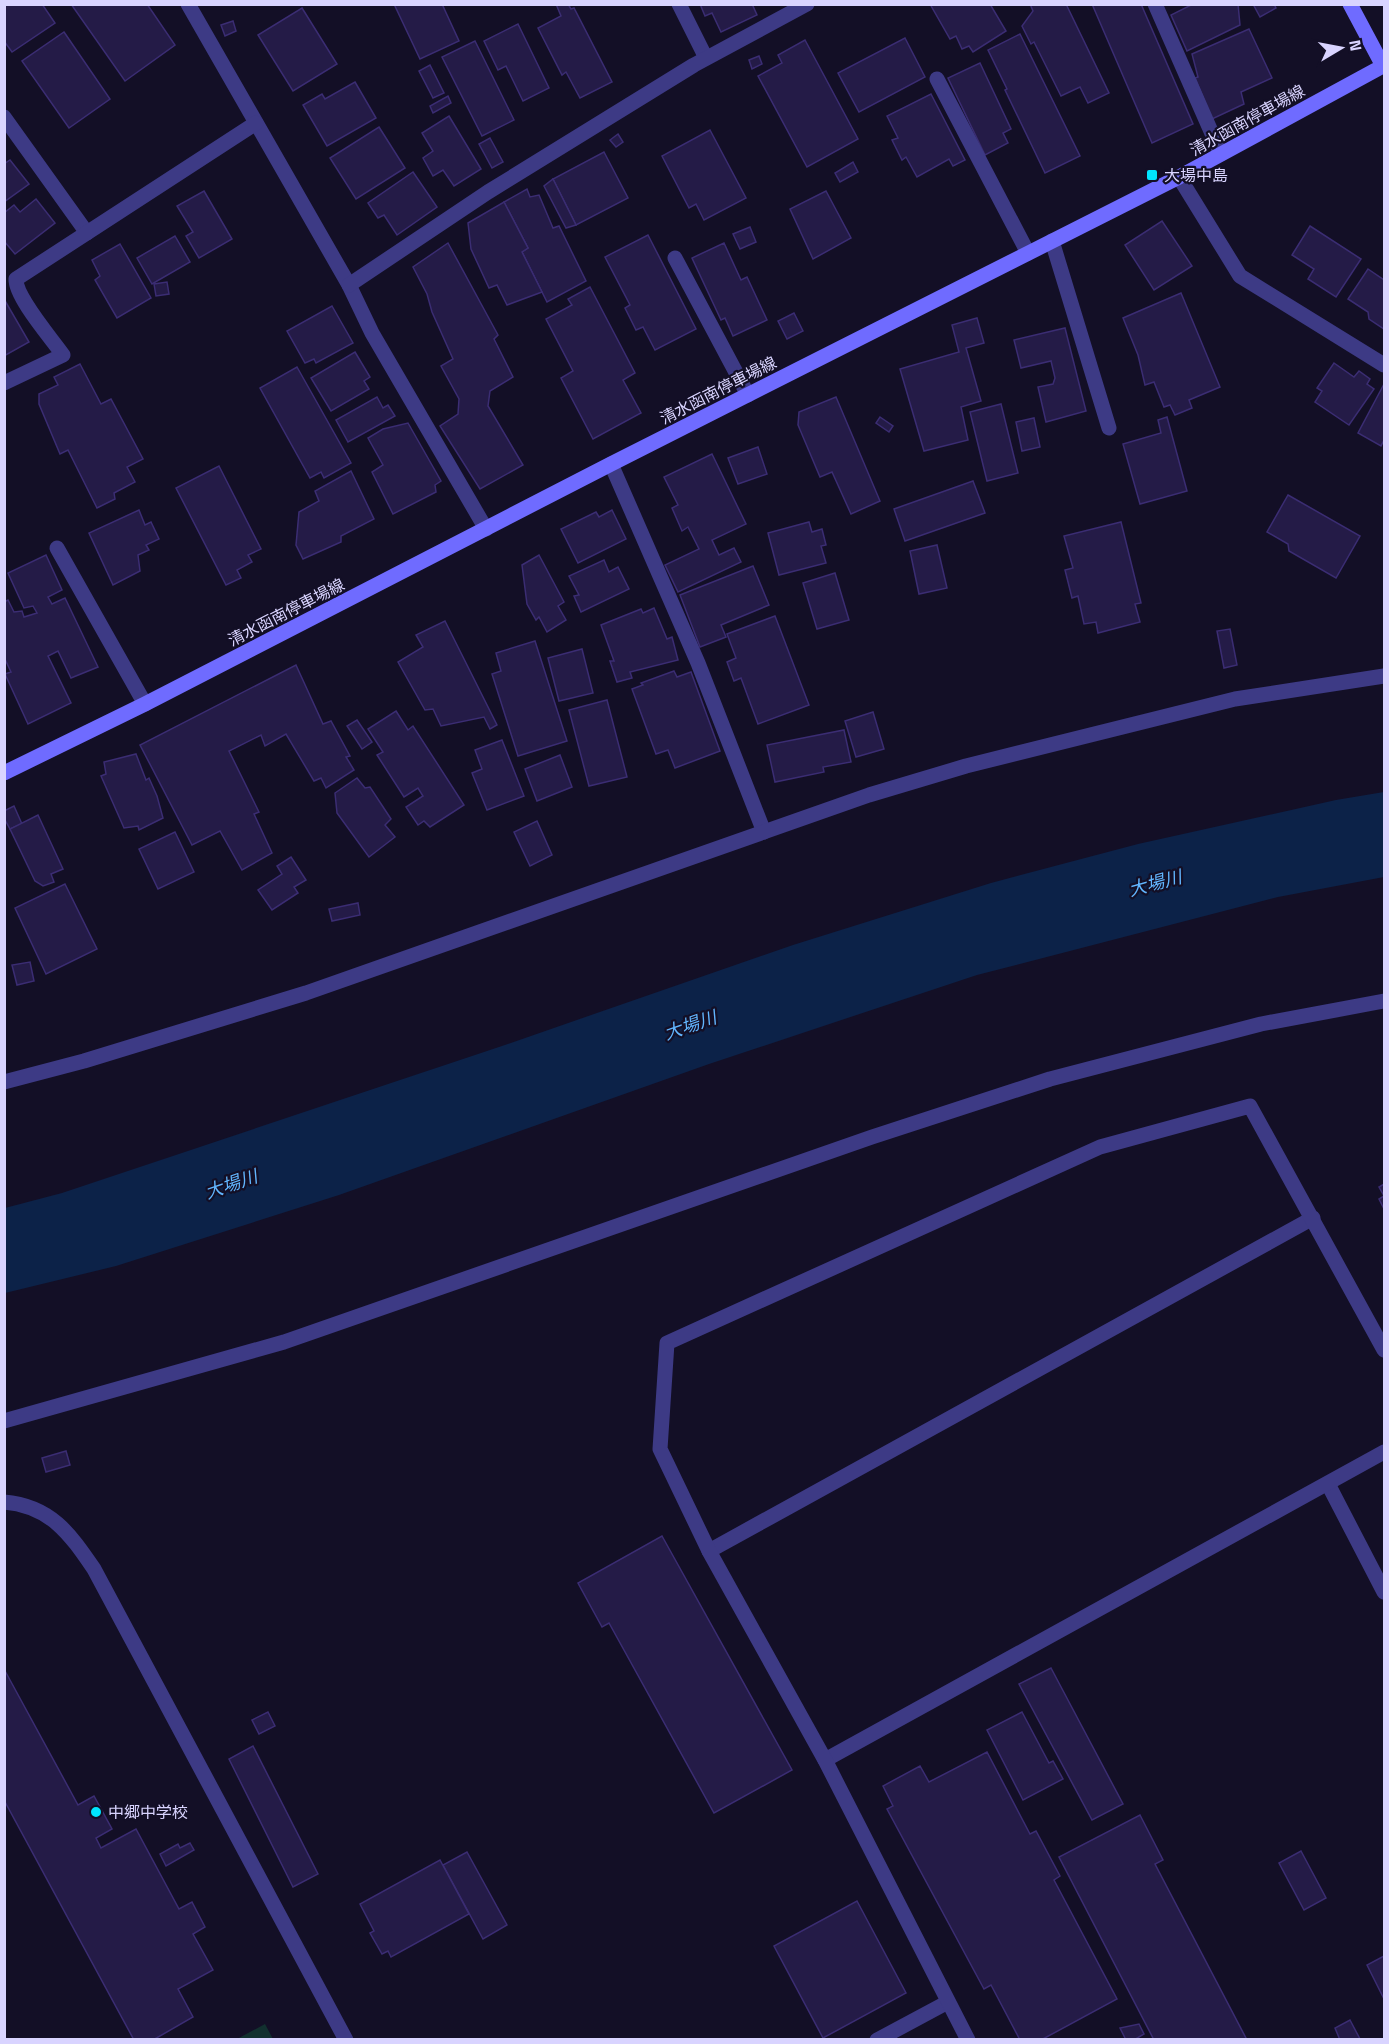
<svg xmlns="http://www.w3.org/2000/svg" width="1389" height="2044" viewBox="0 0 1389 2044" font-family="'Titillium Web','Noto Sans JP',sans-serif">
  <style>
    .green { fill: #12302f }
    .water { fill: #0c2248 }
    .building { fill: #241b47; stroke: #3b2d73; stroke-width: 1.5 }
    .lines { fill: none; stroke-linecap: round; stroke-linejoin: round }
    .service { stroke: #3d3a85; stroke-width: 15 }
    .minor { stroke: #3d3a85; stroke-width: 15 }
    .secondary { stroke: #6f6bff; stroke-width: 15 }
    .poi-dot { fill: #00e5ff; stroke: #130f26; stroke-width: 2 }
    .labels { text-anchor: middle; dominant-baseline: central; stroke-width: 4.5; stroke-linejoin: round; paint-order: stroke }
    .street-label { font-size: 16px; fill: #d9d4ff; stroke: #130f26 }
    .poi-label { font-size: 16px; fill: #d9d4ff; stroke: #130f26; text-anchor: start }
    .water-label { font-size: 18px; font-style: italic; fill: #62b6ff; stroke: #130f26 }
  </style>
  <rect width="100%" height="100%" fill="#130f26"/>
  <!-- green -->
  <polygon class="green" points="265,2024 273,2039 237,2039"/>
  <!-- water -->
  <polygon class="water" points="1384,792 1384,877 1278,897 977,975 709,1064 339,1195 116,1266 5,1293 5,1208 62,1193 499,1047 793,945 991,883 1138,844 1336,800"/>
  <!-- building -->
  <g class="building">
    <polygon points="4,4 42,4 55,23 12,52 4,41"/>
    <polygon points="71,4 147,4 175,45 125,81"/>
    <polygon points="394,4 442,4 459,41 420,59"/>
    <polygon points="556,4 568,4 571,9 574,8 612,82 580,98 566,72 562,75 538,28 561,16"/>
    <polygon points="700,4 752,4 757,15 721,32 712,13 705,16"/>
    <polygon points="930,4 990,4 1006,31 973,52 969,46 962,49 956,36 950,39"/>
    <polygon points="1030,4 1066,4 1109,93 1088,103 1080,87 1061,96 1034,42 1031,44 1022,26 1033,11"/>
    <polygon points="1092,4 1141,4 1193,124 1152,143"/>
    <polygon points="1193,4 1238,4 1240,25 1187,51 1171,15"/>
    <polygon points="1253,4 1274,4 1276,8 1260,17"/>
    <polygon points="302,8 337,64 293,91 258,35"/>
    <polygon points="233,21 236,31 225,36 221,25"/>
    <polygon points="518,24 549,88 523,101 506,66 498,70 484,41"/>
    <polygon points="1249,29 1272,78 1241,92 1244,104 1212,119 1195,78 1198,77 1192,54"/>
    <polygon points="64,32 110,99 69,128 22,61"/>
    <polygon points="1020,34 1080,156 1045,173 1005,90 1007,89 988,50"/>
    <polygon points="905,38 925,77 859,112 838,73"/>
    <polygon points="805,40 858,139 807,167 758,76 782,63 778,55"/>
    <polygon points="475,41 514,120 482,136 442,57"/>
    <polygon points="759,56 762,64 752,69 749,60"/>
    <polygon points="980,63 1011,129 1003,133 1008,143 985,155 948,78"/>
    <polygon points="430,65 444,93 433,98 419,71"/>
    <polygon points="355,82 376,118 327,146 303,105 322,94 325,99"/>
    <polygon points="931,94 965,160 953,166 949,159 917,177 906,157 902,160 892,140 898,138 887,116"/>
    <polygon points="448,96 451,103 433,113 430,106"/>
    <polygon points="449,116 481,169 454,186 443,170 433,176 423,158 433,151 422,133"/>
    <polygon points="379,127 405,168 356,199 330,158"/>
    <polygon points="710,130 746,198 704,220 696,204 689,208 662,156"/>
    <polygon points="618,134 623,142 616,147 610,140"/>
    <polygon points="490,138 503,162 492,168 479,144"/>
    <polygon points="604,152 628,198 576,225 553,179"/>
    <polygon points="10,160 29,184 4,202 4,164"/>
    <polygon points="853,162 858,172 840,182 835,173"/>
    <polygon points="413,172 437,207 397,235 384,215 378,218 368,203"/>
    <polygon points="553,179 576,225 566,228 544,186"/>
    <polygon points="527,189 530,197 539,195 553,228 559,226 586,281 547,302 522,252 528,248 504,202"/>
    <polygon points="204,191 232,239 199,258 186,236 193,232 177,206"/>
    <polygon points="826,191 851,238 813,259 790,209"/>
    <polygon points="36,199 55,223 15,254 4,241 4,213 14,205 20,212"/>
    <polygon points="504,202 528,248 522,252 542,292 507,305 497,285 489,288 471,249 468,223"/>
    <polygon points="1162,221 1192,266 1154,290 1125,245"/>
    <polygon points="1310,226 1361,259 1336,297 1308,279 1314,269 1292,255"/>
    <polygon points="750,227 756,242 740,249 733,234"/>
    <polygon points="648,235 696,329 655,350 643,327 636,330 625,308 630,305 605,257"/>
    <polygon points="175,236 190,262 152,284 137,258"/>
    <polygon points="448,243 498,335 494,339 513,377 490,391 488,406 523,465 480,489 440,426 458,414 459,399 441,366 453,359 432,312 427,294 413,267"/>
    <polygon points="724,243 741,280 747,277 767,320 733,336 725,318 721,320 692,258"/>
    <polygon points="120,244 151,298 117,318 95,280 100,276 92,260"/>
    <polygon points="1368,269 1384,280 1384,329 1369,319 1368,312 1348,299"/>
    <polygon points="167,282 169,294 156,296 154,284"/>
    <polygon points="590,287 635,373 623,380 641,413 593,439 561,378 573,371 546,319 572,305 568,299"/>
    <polygon points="1181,293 1220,387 1189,400 1192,408 1175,415 1170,405 1164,407 1154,382 1145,385 1138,355 1123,318"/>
    <polygon points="4,299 29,342 4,356"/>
    <polygon points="332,306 353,343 316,363 314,359 305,363 287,331"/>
    <polygon points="794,313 803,331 787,339 778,321"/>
    <polygon points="977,318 984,343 966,348 981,401 961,407 968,440 924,451 900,369 959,352 952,325"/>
    <polygon points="1065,328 1086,411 1046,422 1038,387 1053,384 1055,378 1051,361 1021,368 1014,340"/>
    <polygon points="355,352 370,377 364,381 369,389 331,411 311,378"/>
    <polygon points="1334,363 1354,377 1359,371 1370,379 1367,384 1374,389 1349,425 1315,402 1322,391 1317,388"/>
    <polygon points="80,364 101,404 111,399 143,459 127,467 135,482 114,493 115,499 97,508 68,450 60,454 39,404 39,394 58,385 54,377"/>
    <polygon points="297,367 351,463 324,478 321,472 310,478 260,388"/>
    <polygon points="1384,384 1384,440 1381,446 1358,433"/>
    <polygon points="377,397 383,408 388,405 395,416 348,442 336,420"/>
    <polygon points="836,397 880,501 851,514 832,472 820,477 798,425 799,412"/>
    <polygon points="1001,404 1018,473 987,481 970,412"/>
    <polygon points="880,417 893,426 889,432 876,423"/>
    <polygon points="1167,417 1187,491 1140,504 1123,444 1161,433 1158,420"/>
    <polygon points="1034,418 1040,447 1022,451 1016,422"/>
    <polygon points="408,423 441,481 435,485 436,492 393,514 372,472 383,465 368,438 383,429"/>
    <polygon points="758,447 767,474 738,484 728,458"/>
    <polygon points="712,454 746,524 712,540 719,555 734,548 741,562 678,592 665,565 699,549 688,527 682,531 672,508 678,505 664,477"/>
    <polygon points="219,466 261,549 248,555 252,562 237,570 241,578 226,585 176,488"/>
    <polygon points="351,471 374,519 341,536 341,542 303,559 296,545 299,512 319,501 315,491"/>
    <polygon points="973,481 985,513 905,541 894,509"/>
    <polygon points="1288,495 1360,536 1336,578 1289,551 1288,544 1267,532"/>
    <polygon points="139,510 145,525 151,522 159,539 146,545 149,550 138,555 140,571 113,585 89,533"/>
    <polygon points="612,510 626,539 578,563 561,529 596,512 599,517"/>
    <polygon points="809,522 812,532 822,529 826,545 821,546 826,563 779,575 768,533"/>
    <polygon points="1121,522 1141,603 1135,604 1140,622 1098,633 1096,622 1084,624 1078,596 1072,598 1065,570 1073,568 1064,536"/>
    <polygon points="937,545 947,588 919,594 910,551"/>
    <polygon points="46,555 62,590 48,597 52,604 65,598 98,667 71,678 58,651 48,656 71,703 28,724 5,674 11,672 4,657 4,602 8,600 14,612 22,611 24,617 37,613 33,606 24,608 8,573"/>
    <polygon points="539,555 564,602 558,606 566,620 547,632 539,617 536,620 527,604 522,565"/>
    <polygon points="604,560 609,572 618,567 629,589 581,612 574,596 579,595 569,576"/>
    <polygon points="753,566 769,605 721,625 726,637 700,647 680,595"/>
    <polygon points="835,573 849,620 817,629 803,583"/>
    <polygon points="654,608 667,639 672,637 678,660 630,672 632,678 617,682 610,661 614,661 601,625 641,609 643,613"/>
    <polygon points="775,616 809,705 758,724 741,678 734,681 727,662 736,658 727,634"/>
    <polygon points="445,621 497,725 490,729 484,717 441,726 433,709 425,710 398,662 423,647 416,635"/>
    <polygon points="1230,629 1237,665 1224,668 1217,631"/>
    <polygon points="535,641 567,741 518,756 492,674 501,671 496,653"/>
    <polygon points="582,649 593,693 559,701 548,658"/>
    <polygon points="296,665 323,724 331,721 350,756 346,757 354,770 326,788 321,778 314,781 286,734 265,746 261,735 229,751 259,812 254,814 272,853 242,870 220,831 192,845 140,745"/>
    <polygon points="674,671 677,677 691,672 720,751 675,768 668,750 656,754 632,689 643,685 641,683"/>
    <polygon points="607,700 627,777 589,786 569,710"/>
    <polygon points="396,711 408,730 413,726 464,805 430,827 424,821 418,825 406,807 423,796 418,788 404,797 377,755 383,752 368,729"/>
    <polygon points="873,712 884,749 856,757 845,721"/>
    <polygon points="357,720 372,742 362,749 347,726"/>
    <polygon points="844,730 851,762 823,767 824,772 775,782 767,745"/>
    <polygon points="502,740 524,796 487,810 472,773 482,769 475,750"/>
    <polygon points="136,754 146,780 149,778 157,796 163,818 139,830 138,826 124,828 101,776 106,774 104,762"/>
    <polygon points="560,755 572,787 537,801 525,769"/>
    <polygon points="357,778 365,788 370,787 391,819 385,825 395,837 369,857 337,813 335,793"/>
    <polygon points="14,806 22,824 10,829 4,818 4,811"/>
    <polygon points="38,815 63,869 51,874 54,882 43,886 35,881 10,829"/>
    <polygon points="537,821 552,855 530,866 514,832"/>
    <polygon points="175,832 194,872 158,889 139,849"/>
    <polygon points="291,857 306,880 294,887 298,893 272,910 258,890 282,874 277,866"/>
    <polygon points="65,884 97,949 46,974 15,908"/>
    <polygon points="358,903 360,915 332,921 329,909"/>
    <polygon points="30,962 34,981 17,985 12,965"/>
    <polygon points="1384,1184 1384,1209 1379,1199 1384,1196 1379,1187"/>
    <polygon points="66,1451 70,1465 46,1472 42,1458"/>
    <polygon points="662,1536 792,1770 714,1813 609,1623 602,1627 578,1583"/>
    <polygon points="1051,1668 1123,1804 1092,1820 1019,1684"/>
    <polygon points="4,1669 78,1805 94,1796 112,1829 96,1838 101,1848 136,1829 179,1909 192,1902 205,1927 193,1934 213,1970 178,1989 193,2017 153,2040 134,2040 4,1800"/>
    <polygon points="268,1712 275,1726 259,1734 252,1720"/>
    <polygon points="1022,1712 1049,1763 1053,1761 1063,1779 1023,1800 987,1730"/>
    <polygon points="253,1746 318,1874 293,1887 229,1759"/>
    <polygon points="987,1752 1030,1834 1036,1831 1060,1876 1054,1880 1117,1999 1041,2040 1020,2040 991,1985 984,1989 887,1809 893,1806 883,1786 920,1766 929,1782"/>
    <polygon points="1140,1815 1163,1860 1155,1864 1247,2040 1154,2040 1059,1857"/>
    <polygon points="190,1843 194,1850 166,1866 160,1854 178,1844 180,1848"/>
    <polygon points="1301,1851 1326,1898 1304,1910 1279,1863"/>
    <polygon points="467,1852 507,1925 483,1939 443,1865"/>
    <polygon points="440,1860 469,1914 391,1957 388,1951 382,1954 370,1933 374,1931 360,1904"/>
    <polygon points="857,1901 906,1993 823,2038 774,1946"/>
    <polygon points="1384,1956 1384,1999 1367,1965"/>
    <polygon points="1350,2020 1360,2039 1360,2040 1340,2040 1335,2028"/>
    <polygon points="1139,2024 1144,2034 1134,2040 1126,2040 1120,2028"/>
  </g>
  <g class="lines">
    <!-- service -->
    <g class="service">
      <polyline points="679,4 706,58"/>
      <polyline points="1155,4 1221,154"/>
      <polyline points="937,79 1028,253"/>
      <polyline points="4,117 87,233"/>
      <polyline points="1052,241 1109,428"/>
      <polyline points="675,258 748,395"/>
      <polyline points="611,464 698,663 764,832"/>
      <polyline points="57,548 145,704"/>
      <polyline points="1328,1484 1384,1592"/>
      <path d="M4 1502C51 1506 70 1534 94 1569L346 2040"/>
      <polyline points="709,1551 1313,1218"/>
      <polyline points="825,1760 1384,1452"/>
      <polyline points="877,2040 948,2002"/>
      <polyline points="968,2040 825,1760 709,1551 660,1449 667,1343 1100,1147 1250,1106 1384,1350"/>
    </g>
    <!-- minor -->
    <g class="minor">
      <polyline points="188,4 349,285 372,333 486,529"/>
      <polyline points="1179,177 1240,276 1384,365"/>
      <polyline points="349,285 488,192 694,65 807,4"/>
      <path d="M4 383 63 355C52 339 15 297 16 279L256 123"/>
      <polyline points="4,1082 84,1061 306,993 869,795 966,766 1235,699 1384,676"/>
      <polyline points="4,1421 284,1342 872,1137 1050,1079 1261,1024 1384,1001"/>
    </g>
    <!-- secondary -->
    <polyline class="secondary" points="4,773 145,704 611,464 1179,177 1383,66 1350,4"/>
  </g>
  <!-- markers -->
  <g class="poi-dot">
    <rect x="1146" y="169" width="12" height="12" rx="3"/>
    <circle cx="96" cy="1812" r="6"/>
  </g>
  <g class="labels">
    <!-- street labels -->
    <g class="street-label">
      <text transform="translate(1247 120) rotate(-29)">清水函南停車場線</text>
      <text transform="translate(718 390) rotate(-27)">清水函南停車場線</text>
      <text transform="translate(286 612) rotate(-27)">清水函南停車場線</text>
    </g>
    <!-- poi labels -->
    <g class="poi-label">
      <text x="1164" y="175">大場中島</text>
      <text x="108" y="1812">中郷中学校</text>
    </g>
    <!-- water labels -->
    <g class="water-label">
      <text transform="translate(1155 883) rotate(-15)">大場川</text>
      <text transform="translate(690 1025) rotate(-19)">大場川</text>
      <text transform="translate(231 1184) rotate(-19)">大場川</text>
    </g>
  </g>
  <!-- border -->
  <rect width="1389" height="2044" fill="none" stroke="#d9d4ff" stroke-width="12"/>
  <!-- north arrow -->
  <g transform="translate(1341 48) rotate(80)" stroke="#130f26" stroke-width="4.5" paint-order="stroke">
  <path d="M0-4.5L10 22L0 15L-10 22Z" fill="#d9d4ff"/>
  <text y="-9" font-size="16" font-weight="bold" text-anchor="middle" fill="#d9d4ff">N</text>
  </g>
</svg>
